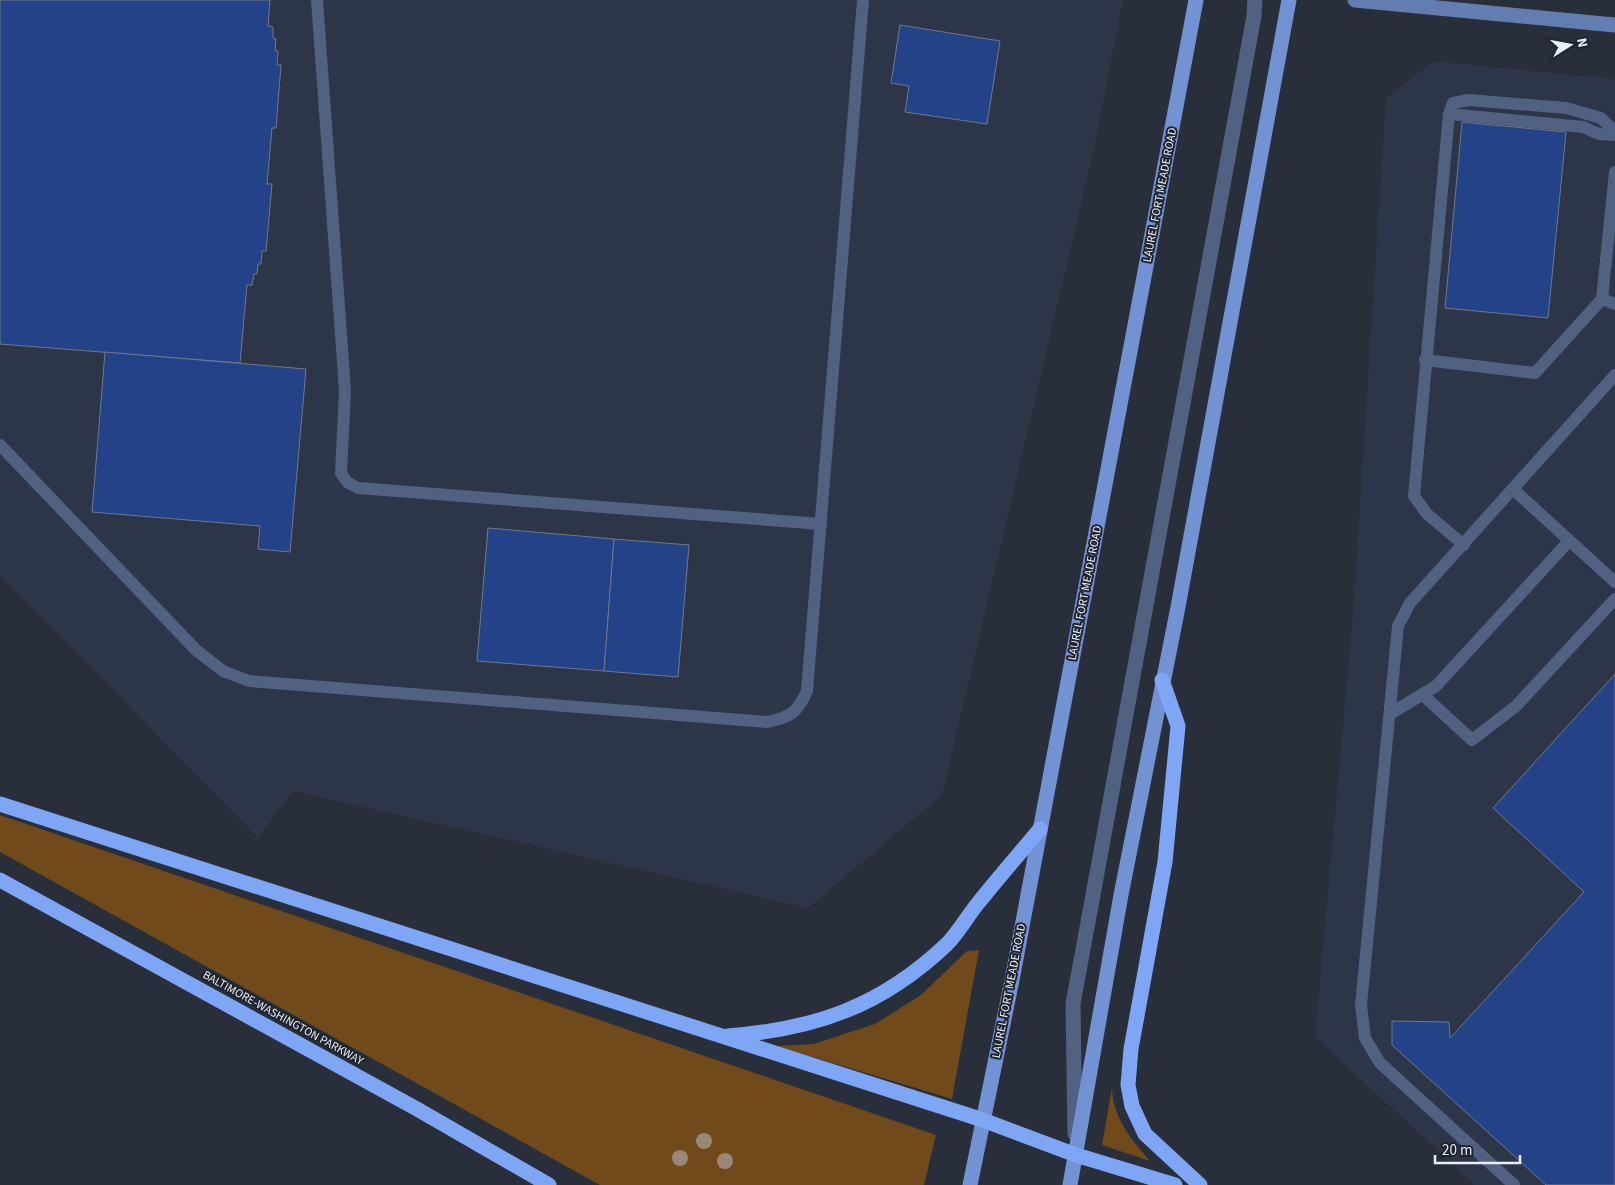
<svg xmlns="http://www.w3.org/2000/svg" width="1615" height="1185" viewBox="0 0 1615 1185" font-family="'Source Sans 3',sans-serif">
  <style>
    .built { fill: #2d3648 }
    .green { fill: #704a1a }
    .building { fill: #234287; stroke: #717987 }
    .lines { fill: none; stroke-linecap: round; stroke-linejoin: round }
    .lane { stroke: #516181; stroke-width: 12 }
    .street { stroke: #516181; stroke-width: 15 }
    .secondary { stroke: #647db0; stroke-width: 15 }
    .primary { stroke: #7392d3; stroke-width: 15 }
    .highway { stroke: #7fa6f4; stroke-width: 15 }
    .tree { fill: #988879 }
    .labels { text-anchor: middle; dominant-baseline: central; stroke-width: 4; stroke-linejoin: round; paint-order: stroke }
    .street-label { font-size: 12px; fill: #e9edf5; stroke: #1e2430 }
  </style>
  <rect width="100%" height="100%" fill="#282e3a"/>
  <!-- built -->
  <g class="built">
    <polygon points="0,0 1123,0 1094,149 942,795 808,908 293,791 258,838 0,575"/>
    <polygon points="1434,61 1615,79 1615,1185 1475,1185 1315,1037 1353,614 1386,98"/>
  </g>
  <!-- green -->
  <g class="green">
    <polygon points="0,815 936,1135 924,1185 600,1185 0,852"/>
    <polygon points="979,950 952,1099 777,1046 814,1044 875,1024 921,995 967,951"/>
    <path d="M1112 1088C1113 1118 1131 1139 1150 1161L1102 1145Z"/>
  </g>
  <!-- building -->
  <g class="building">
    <polygon points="0,0 270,0 268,26 273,27 273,38 276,39 275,51 278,51 277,65 281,65 276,128 272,128 267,184 272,184 266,251 262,251 261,264 258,264 257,274 254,274 252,285 247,285 240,363 0,344"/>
    <polygon points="900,25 1000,41 987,124 905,112 909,86 891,83"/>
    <polygon points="1462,122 1566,132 1548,318 1445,308"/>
    <polygon points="105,352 306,369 290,552 258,549 260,526 92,512"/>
    <polygon points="488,528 614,539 604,671 477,661"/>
    <polygon points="614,539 689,545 678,677 604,671"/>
    <polygon points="1615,674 1615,1185 1546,1185 1392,1045 1392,1021 1449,1022 1450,1038 1584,892 1493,808"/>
  </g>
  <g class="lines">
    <!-- lane -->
    <g class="lane">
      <polyline points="317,0 345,391 341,473 347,482 358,488 821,524"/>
      <polyline points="1449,114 1583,127 1599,134 1615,135"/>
      <polyline points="1602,299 1615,304"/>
      <polyline points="1425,360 1535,373 1602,299 1615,172"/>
      <path d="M0 445 196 650 223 671 249 681 767 722C791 717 797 713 807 691L863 0"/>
      <polyline points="1514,490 1615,582"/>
      <polyline points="1464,545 1427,514 1414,496 1449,114 1453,103 1469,100 1566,108 1601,118 1615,132"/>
      <polyline points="1423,695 1472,740 1516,706 1615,599"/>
      <polyline points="1390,714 1436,686 1569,541"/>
      <polyline points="1514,1185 1380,1063 1365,1038 1361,1005 1398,626 1410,603 1615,375"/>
    </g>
    <!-- street -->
    <polyline class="street" points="1075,1134 1073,1004 1254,16 1255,0"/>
    <!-- secondary -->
    <polyline class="secondary" points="1355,0 1615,25"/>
    <!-- primary -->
    <g class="primary">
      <polyline points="970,1185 1012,980 1196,0"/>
      <polyline points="1070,1185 1121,895 1178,607 1289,0"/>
    </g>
    <!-- highway -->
    <g class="highway">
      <polyline points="1162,680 1178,726 1165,862 1131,1049 1128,1085 1132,1106 1145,1134 1200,1185"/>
      <polyline points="0,804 983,1120 1076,1155 1175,1185"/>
      <polyline points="0,880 417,1109 549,1185"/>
      <path d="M728 1036C816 1029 882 1006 947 944 959 932 968 915 979 902 999 877 1020 853 1040 829"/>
    </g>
  </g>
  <!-- trees -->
  <g class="tree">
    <circle cx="704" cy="1141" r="8"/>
    <circle cx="680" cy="1158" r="8"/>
    <circle cx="725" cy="1161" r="8"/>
  </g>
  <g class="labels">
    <!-- street labels -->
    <g class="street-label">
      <text transform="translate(1160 195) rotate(-79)">LAUREL FORT MEADE ROAD</text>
      <text transform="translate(1085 593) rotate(-79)">LAUREL FORT MEADE ROAD</text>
      <text transform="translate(1009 991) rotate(-79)">LAUREL FORT MEADE ROAD</text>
      <text transform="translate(283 1018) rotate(29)">BALTIMORE-WASHINGTON PARKWAY</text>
    </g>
  </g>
  <!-- north arrow -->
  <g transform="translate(1570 45) rotate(79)" stroke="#1e2430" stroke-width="4" paint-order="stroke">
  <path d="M0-4L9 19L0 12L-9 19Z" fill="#e9edf5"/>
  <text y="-8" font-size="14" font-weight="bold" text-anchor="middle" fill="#e9edf5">N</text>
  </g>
  <!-- scale -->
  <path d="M1435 1155v8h85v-8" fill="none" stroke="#e9edf5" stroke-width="2.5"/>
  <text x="1442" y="1155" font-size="15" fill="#e9edf5" stroke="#1e2430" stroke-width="4" paint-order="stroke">20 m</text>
</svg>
